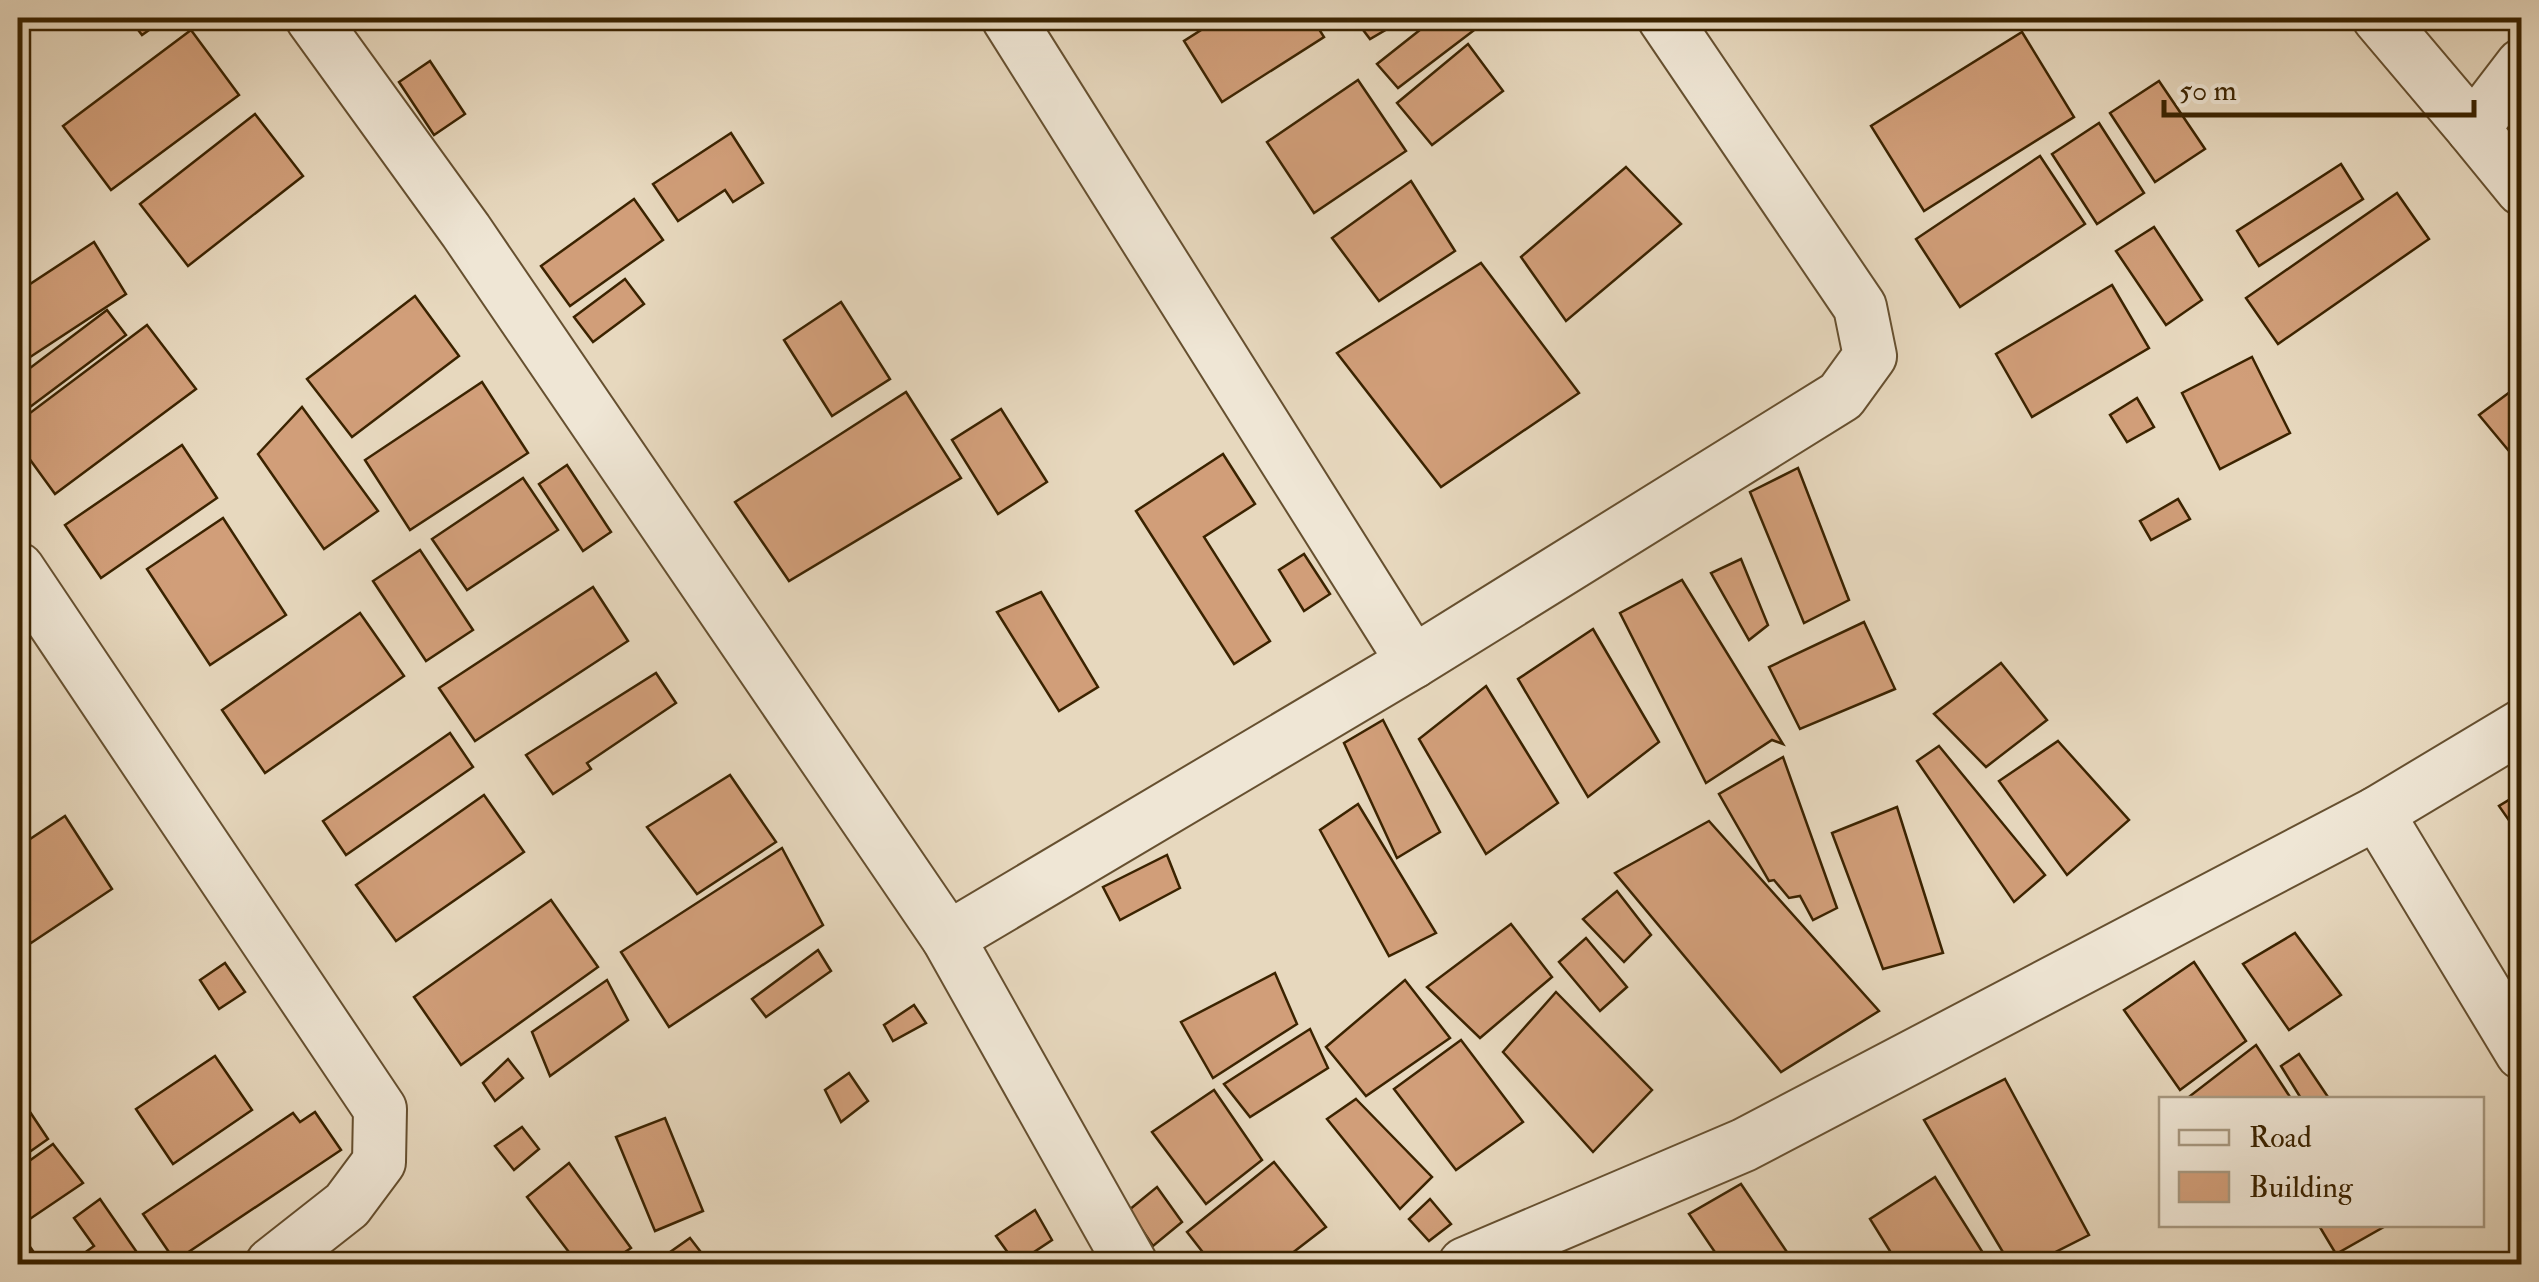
<svg xmlns="http://www.w3.org/2000/svg" width="2539" height="1282" viewBox="0 0 2539 1282" font-family="'IM FELL Double Pica',serif">
  <style>
    .building { fill: #d19e79; stroke: #3b2300; stroke-width: 2.5 }
    .lines { fill: none; stroke-linecap: round; stroke-linejoin: round }
    .minor-casing { stroke: #665030; stroke-width: 56 }
    .minor { stroke: #efe6d5; stroke-width: 52 }
  </style>
  <rect width="100%" height="100%" fill="#e7d8be"/>
  <filter id="stains"><feTurbulence type="fractalNoise" baseFrequency=".002" numOctaves="4"/><feColorMatrix values="0 0 0 0 .2 0 0 0 0 .09 0 0 0 0 .02 0 0 0 .5 -.17"/></filter>
  <radialGradient id="worn" r=".72"><stop offset=".6" stop-color="#630" stop-opacity="0"/><stop offset="1" stop-color="#630" stop-opacity=".3"/></radialGradient>
  <!-- building -->
  <g class="building">
    <polygon points="129,18 166,18 142,35"/>
    <polygon points="1220,18 1312,18 1324,37 1222,102 1184,41"/>
    <polygon points="1354,18 1406,18 1370,39"/>
    <polygon points="1435,18 1490,18 1398,88 1377,64"/>
    <polygon points="191,30 239,95 111,190 63,126"/>
    <polygon points="2022,32 2074,117 1924,211 1871,126"/>
    <polygon points="1468,44 1503,91 1432,145 1397,103"/>
    <polygon points="430,61 465,114 434,135 399,82"/>
    <polygon points="1358,80 1406,151 1314,213 1267,142"/>
    <polygon points="2159,81 2205,149 2155,182 2110,113"/>
    <polygon points="255,114 303,176 188,266 140,204"/>
    <polygon points="2099,123 2144,193 2097,224 2052,154"/>
    <polygon points="731,133 763,183 733,202 725,190 678,221 653,184"/>
    <polygon points="2040,156 2085,224 1960,307 1916,239"/>
    <polygon points="2341,164 2363,199 2259,266 2237,231"/>
    <polygon points="1626,167 1681,224 1566,321 1521,257"/>
    <polygon points="1411,181 1455,251 1379,301 1332,238"/>
    <polygon points="2397,193 2429,239 2278,344 2246,298"/>
    <polygon points="634,199 663,240 570,306 541,266"/>
    <polygon points="2154,227 2202,300 2166,325 2116,251"/>
    <polygon points="94,242 126,294 18,365 18,292"/>
    <polygon points="1481,263 1579,393 1441,487 1337,353"/>
    <polygon points="625,279 644,304 593,342 574,317"/>
    <polygon points="2112,285 2149,348 2032,417 1996,354"/>
    <polygon points="415,296 459,356 352,437 307,379"/>
    <polygon points="841,302 890,379 832,416 784,340"/>
    <polygon points="107,310 126,335 18,416 18,377"/>
    <polygon points="147,325 196,389 55,494 18,443 18,422"/>
    <polygon points="2252,357 2290,433 2220,469 2182,393"/>
    <polygon points="482,382 528,453 410,530 365,460"/>
    <polygon points="2522,383 2522,462 2519,463 2479,415"/>
    <polygon points="906,392 961,478 789,581 735,502"/>
    <polygon points="2137,398 2154,427 2127,442 2110,415"/>
    <polygon points="302,407 378,511 324,549 258,454"/>
    <polygon points="1001,409 1047,482 998,514 952,440"/>
    <polygon points="182,445 217,498 101,578 65,525"/>
    <polygon points="1223,454 1255,504 1204,537 1270,641 1234,664 1136,511"/>
    <polygon points="567,465 611,532 583,551 539,484"/>
    <polygon points="1798,468 1849,600 1804,623 1750,492"/>
    <polygon points="523,478 558,530 467,590 432,539"/>
    <polygon points="2178,499 2190,519 2151,540 2140,521"/>
    <polygon points="223,518 286,615 210,665 147,569"/>
    <polygon points="420,550 473,630 426,661 373,581"/>
    <polygon points="1304,554 1330,594 1304,611 1279,570"/>
    <polygon points="1741,559 1768,625 1749,640 1711,573"/>
    <polygon points="1682,580 1783,744 1772,740 1706,783 1620,613"/>
    <polygon points="593,587 628,641 475,741 439,688"/>
    <polygon points="1041,592 1098,687 1059,711 997,612"/>
    <polygon points="360,613 404,676 265,773 222,710"/>
    <polygon points="1864,622 1895,689 1800,729 1769,667"/>
    <polygon points="1593,629 1659,742 1588,797 1518,679"/>
    <polygon points="2001,663 2047,720 1986,767 1934,714"/>
    <polygon points="656,673 676,703 587,763 591,769 553,794 526,755"/>
    <polygon points="1486,686 1558,803 1486,854 1419,739"/>
    <polygon points="1383,720 1440,832 1397,858 1344,743"/>
    <polygon points="450,733 473,767 346,855 323,821"/>
    <polygon points="2058,741 2129,820 2067,875 1999,781"/>
    <polygon points="1939,746 2045,875 2014,902 1917,761"/>
    <polygon points="1783,757 1837,908 1813,920 1800,896 1789,898 1774,880 1769,881 1719,794"/>
    <polygon points="730,775 776,842 697,894 647,827"/>
    <polygon points="2522,792 2522,839 2499,806"/>
    <polygon points="484,795 524,852 396,941 356,885"/>
    <polygon points="1358,804 1436,933 1389,956 1320,830"/>
    <polygon points="1897,807 1943,953 1883,969 1832,833"/>
    <polygon points="65,816 112,889 31,943 18,922 18,847"/>
    <polygon points="1709,821 1879,1011 1781,1072 1615,873"/>
    <polygon points="782,848 823,925 669,1027 621,952"/>
    <polygon points="1167,855 1180,888 1120,920 1103,887"/>
    <polygon points="1617,891 1651,935 1624,962 1583,919"/>
    <polygon points="551,900 598,967 461,1065 414,997"/>
    <polygon points="1511,924 1552,977 1480,1038 1427,987"/>
    <polygon points="2295,933 2341,995 2289,1030 2243,964"/>
    <polygon points="1586,938 1627,987 1600,1011 1559,962"/>
    <polygon points="818,950 831,971 766,1017 752,999"/>
    <polygon points="2194,962 2246,1041 2180,1090 2124,1010"/>
    <polygon points="225,963 245,992 219,1009 200,980"/>
    <polygon points="1275,973 1297,1024 1213,1078 1181,1022"/>
    <polygon points="607,980 628,1020 550,1076 532,1032"/>
    <polygon points="1405,980 1450,1038 1366,1096 1326,1047"/>
    <polygon points="1556,992 1652,1090 1593,1152 1503,1052"/>
    <polygon points="914,1005 926,1023 893,1041 884,1025"/>
    <polygon points="1310,1029 1328,1068 1250,1117 1224,1084"/>
    <polygon points="1461,1040 1523,1122 1456,1170 1394,1089"/>
    <polygon points="2256,1045 2292,1100 2192,1100 2190,1096"/>
    <polygon points="2299,1054 2330,1100 2302,1100 2281,1066"/>
    <polygon points="215,1056 252,1110 173,1164 136,1109"/>
    <polygon points="508,1059 523,1078 495,1101 483,1083"/>
    <polygon points="849,1073 868,1101 841,1122 825,1090"/>
    <polygon points="2005,1079 2089,1235 2032,1264 2010,1264 1924,1120"/>
    <polygon points="1214,1090 1262,1160 1206,1204 1152,1132"/>
    <polygon points="1356,1099 1432,1177 1400,1209 1327,1119"/>
    <polygon points="24,1103 48,1139 18,1160 18,1108"/>
    <polygon points="315,1112 341,1150 175,1261 143,1214 293,1113 300,1122"/>
    <polygon points="665,1118 703,1211 655,1231 616,1137"/>
    <polygon points="522,1127 539,1149 514,1170 495,1146"/>
    <polygon points="53,1144 83,1183 18,1227 18,1169"/>
    <polygon points="1274,1162 1326,1227 1278,1264 1212,1264 1187,1232"/>
    <polygon points="569,1163 631,1248 607,1264 578,1264 527,1197"/>
    <polygon points="1935,1177 1990,1264 1898,1264 1870,1219"/>
    <polygon points="1741,1184 1795,1264 1723,1264 1689,1214"/>
    <polygon points="1157,1187 1182,1222 1153,1246 1129,1210"/>
    <polygon points="100,1199 145,1264 96,1264 87,1251 94,1246 74,1218"/>
    <polygon points="1430,1199 1451,1224 1429,1241 1409,1219"/>
    <polygon points="1035,1210 1052,1240 1016,1264 996,1236"/>
    <polygon points="2318,1224 2389,1224 2336,1254"/>
    <polygon points="19,1231 42,1264 18,1264"/>
    <polygon points="690,1238 710,1264 653,1264"/>
  </g>
  <g class="lines">
    <!-- minor casing -->
    <g class="minor-casing">
      <g id="minor">
        <polyline points="312,18 466,231 948,938 1131,1264"/>
        <polyline points="1008,18 1413,662"/>
        <polyline points="2379,18 2473,129"/>
        <polyline points="2522,65 2473,129 2522,189"/>
        <polyline points="18,569 380,1109 379,1162 347,1205 272,1264"/>
        <polyline points="2377,813 2522,1053"/>
        <polyline points="948,938 1413,662 1841,396 1870,356 1860,307 1664,18"/>
        <polyline points="1465,1264 1744,1145 2377,813 2522,726"/>
      </g>
    </g>
    <!-- minor -->
    <use href="#minor" class="minor"/>
  </g>
  <!-- margin -->
  <rect width="2539" height="1282" fill="none" stroke="#e7d8be" stroke-width="60"/>
  <rect x="20" y="20" width="2499" height="1242" fill="none" stroke="#3b2300" stroke-width="5"/>
  <rect x="30" y="30" width="2479" height="1222" fill="none" stroke="#3b2300" stroke-width="2.5"/>
  <!-- legend -->
  <rect x="2159" y="1097" width="325" height="130" fill="#efe6d5" stroke="#a79880" stroke-width="2.5"/>
  <rect x="2179" y="1130" width="50" height="15" fill="#efe6d5" stroke="#a79880" stroke-width="2.5"/>
  <text x="2249" y="1147" font-size="30" fill="#3b2300">Road</text>
  <rect x="2179" y="1172" width="50" height="30" fill="#d19e79" stroke="#a79880" stroke-width="2.5"/>
  <text x="2249" y="1197" font-size="30" fill="#3b2300">Building</text>
  <!-- scale -->
  <path d="M2164 100v15h310v-15" fill="none" stroke="#3b2300" stroke-width="5"/>
  <text x="2179" y="100" font-size="30" fill="#3b2300" stroke="#efe6d5" stroke-width="8" paint-order="stroke">50 m</text>
  <rect width="100%" height="100%" filter="url(#stains)"/>
  <rect width="100%" height="100%" fill="url(#worn)"/>
</svg>
